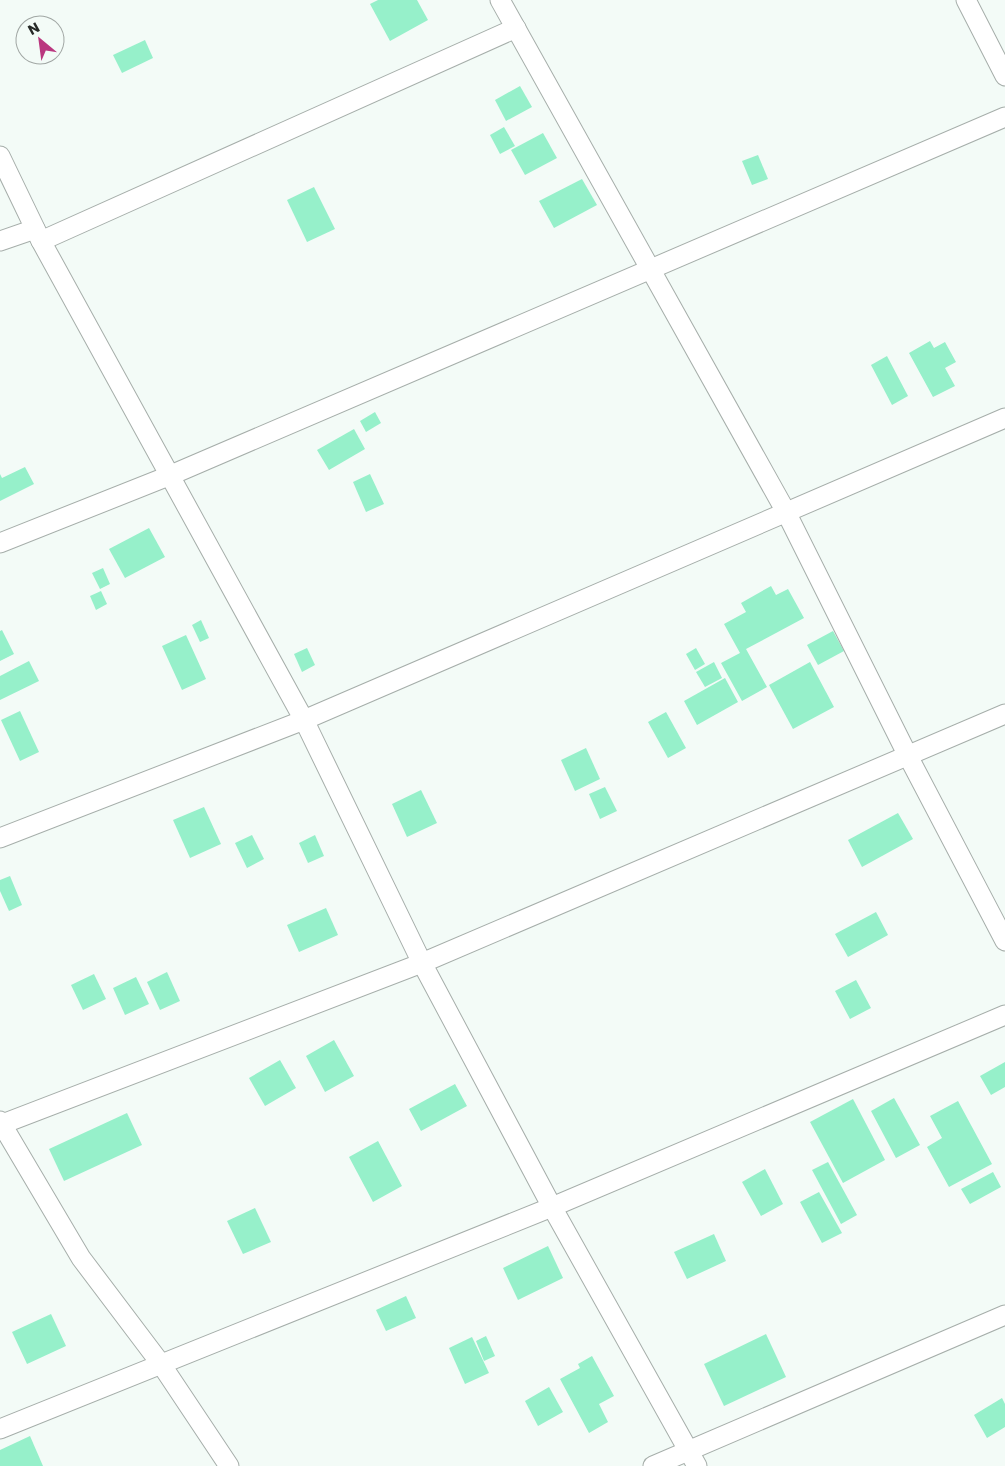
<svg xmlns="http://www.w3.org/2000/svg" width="1005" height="1466" viewBox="0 0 1005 1466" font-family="Poppins,sans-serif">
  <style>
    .building { fill: #96f0ca }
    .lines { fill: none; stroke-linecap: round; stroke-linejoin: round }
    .street-casing { stroke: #a6aeaa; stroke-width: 21 }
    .street { stroke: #fff; stroke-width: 19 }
  </style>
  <rect width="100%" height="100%" fill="#f3fbf7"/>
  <!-- building -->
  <g class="building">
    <polygon points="378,0 417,0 428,20 390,41 370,4"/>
    <polygon points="145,40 153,58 122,73 113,55"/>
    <polygon points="520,86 532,107 506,121 495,100"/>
    <polygon points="504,127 515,146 500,154 490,135"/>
    <polygon points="543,133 557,158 525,175 511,150"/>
    <polygon points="758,155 768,179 752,185 742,161"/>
    <polygon points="582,179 597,205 554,228 539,201"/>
    <polygon points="314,187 335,229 307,242 287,200"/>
    <polygon points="930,341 934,348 945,342 956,362 945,368 955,386 933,397 909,353"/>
    <polygon points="887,356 908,396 892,405 871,365"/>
    <polygon points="375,412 381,423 366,432 360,421"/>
    <polygon points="354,429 365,449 329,470 317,450"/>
    <polygon points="25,467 34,484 0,501 0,474 2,478"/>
    <polygon points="370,474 384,504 366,512 353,482"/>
    <polygon points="149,528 165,557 125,578 109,549"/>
    <polygon points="103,568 110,584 100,589 92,573"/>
    <polygon points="771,586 776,595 788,589 804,618 746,649 767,687 742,701 721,663 740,653 724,624 746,612 741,603"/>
    <polygon points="101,591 107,604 96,610 90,596"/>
    <polygon points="201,620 209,638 200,642 192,625"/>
    <polygon points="2,630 14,654 0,661 0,631"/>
    <polygon points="833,631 844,651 818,665 807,645"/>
    <polygon points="186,635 206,679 182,690 162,646"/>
    <polygon points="307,648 315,665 302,672 294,654"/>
    <polygon points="696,648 705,664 695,670 686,654"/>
    <polygon points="29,661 39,681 0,700 0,676"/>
    <polygon points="714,662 722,678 705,687 696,672"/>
    <polygon points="810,662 834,707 793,729 769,685"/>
    <polygon points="725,678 738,702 697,725 684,701"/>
    <polygon points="20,711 39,752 20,761 1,720"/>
    <polygon points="666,712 686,748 668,758 648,722"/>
    <polygon points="586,748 600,779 575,791 561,760"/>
    <polygon points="605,787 617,811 600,819 589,794"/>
    <polygon points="421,790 437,823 407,837 392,804"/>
    <polygon points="204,807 221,844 190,858 173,820"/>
    <polygon points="898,813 913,839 862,867 848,840"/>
    <polygon points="252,835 264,859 247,868 235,843"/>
    <polygon points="315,835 324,856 308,863 299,843"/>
    <polygon points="10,876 22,905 9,911 0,891 0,880"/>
    <polygon points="326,908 338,935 299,952 287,925"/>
    <polygon points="876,912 888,935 848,957 835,934"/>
    <polygon points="167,972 180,1001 160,1010 147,982"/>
    <polygon points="94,974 106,999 83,1010 71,985"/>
    <polygon points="136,977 149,1004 125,1015 113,988"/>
    <polygon points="856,980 871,1008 850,1019 835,991"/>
    <polygon points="334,1040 354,1076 325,1092 306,1056"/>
    <polygon points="280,1060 296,1088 265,1106 249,1078"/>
    <polygon points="1005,1062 1005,1087 991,1095 980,1076"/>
    <polygon points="455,1084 467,1106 421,1131 409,1109"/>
    <polygon points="894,1098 920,1145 896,1158 871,1111"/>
    <polygon points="853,1099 885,1160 843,1183 810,1122"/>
    <polygon points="958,1101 992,1164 949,1187 927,1147 942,1138 930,1116"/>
    <polygon points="127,1113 142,1145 64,1181 49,1149"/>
    <polygon points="378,1141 402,1186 373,1202 349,1157"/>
    <polygon points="828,1162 857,1215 841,1224 812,1170"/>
    <polygon points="765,1169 783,1204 761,1216 742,1182"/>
    <polygon points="993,1172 1001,1187 970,1204 961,1189"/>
    <polygon points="819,1192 842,1233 822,1243 800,1202"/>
    <polygon points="255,1208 271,1242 243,1254 227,1221"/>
    <polygon points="714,1234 726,1261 687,1279 674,1252"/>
    <polygon points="548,1246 563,1278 518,1300 503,1268"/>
    <polygon points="406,1296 416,1318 386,1331 376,1310"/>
    <polygon points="51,1314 66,1346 27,1364 12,1332"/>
    <polygon points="766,1334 786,1377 724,1406 704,1364"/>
    <polygon points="486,1336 495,1356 484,1361 476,1341"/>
    <polygon points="472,1337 489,1373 465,1384 449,1348"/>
    <polygon points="592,1356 614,1396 599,1404 608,1422 589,1433 560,1379 580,1368 578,1364"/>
    <polygon points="549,1387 563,1412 538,1426 525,1401"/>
    <polygon points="1002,1398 1005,1404 1005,1427 987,1438 974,1415"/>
    <polygon points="30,1436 43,1466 0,1466 0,1450"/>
  </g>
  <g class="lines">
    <!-- street casing -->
    <g class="street-casing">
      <g id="street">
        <polyline points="500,0 786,512 908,756 1005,941"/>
        <polyline points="966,0 1005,76"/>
        <polyline points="0,156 41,241 304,720 422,963 552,1207 697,1466"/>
        <polyline points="0,241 35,229"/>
        <polyline points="41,241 516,28"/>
        <polyline points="0,543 171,475 1005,117"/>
        <polyline points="0,838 304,720 1005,418"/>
        <polyline points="0,1121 81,1258 161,1364 229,1466"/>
        <polyline points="0,1125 422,963 1005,714"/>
        <polyline points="0,1429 552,1207 1005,1015"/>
        <polyline points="653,1466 1005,1315"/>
      </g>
    </g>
    <!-- street -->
    <use href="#street" class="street"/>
  </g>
  <!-- north arrow -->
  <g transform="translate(40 40) rotate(331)"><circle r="24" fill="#f3fbf7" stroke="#a1a7a4"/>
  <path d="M0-4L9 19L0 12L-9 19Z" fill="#ba377f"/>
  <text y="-8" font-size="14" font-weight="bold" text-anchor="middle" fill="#262927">N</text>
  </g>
</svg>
